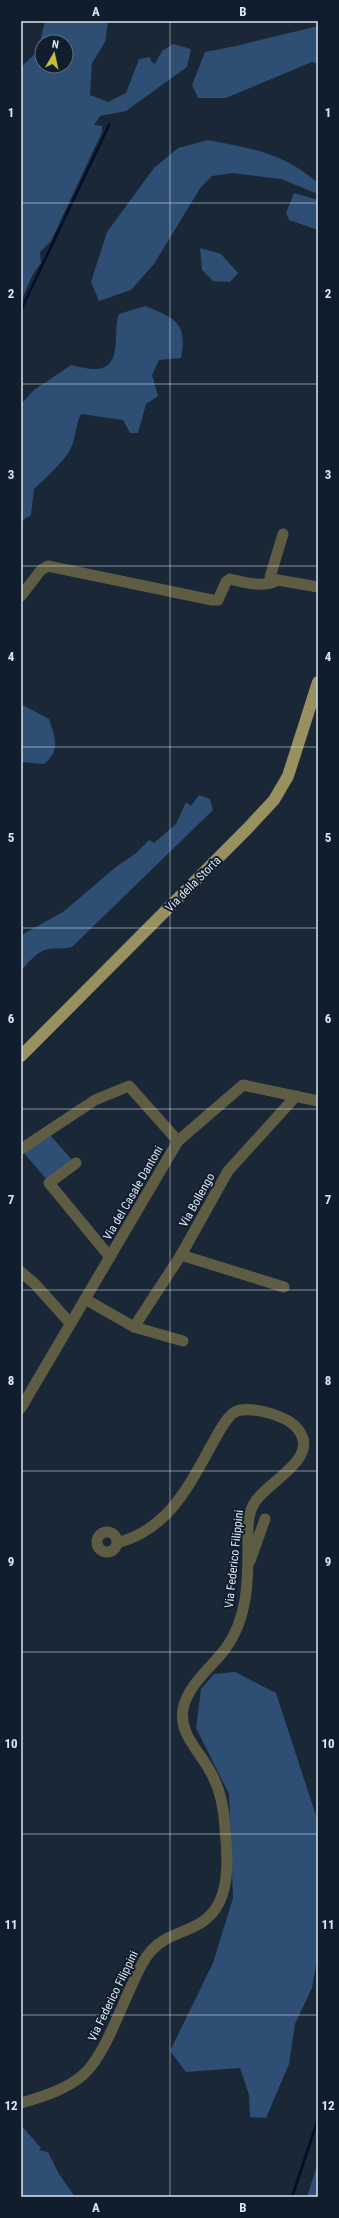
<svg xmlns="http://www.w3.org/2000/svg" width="339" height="2218" viewBox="0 0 339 2218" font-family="'Roboto Condensed',sans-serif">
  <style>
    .green { fill: #2e4e73; fill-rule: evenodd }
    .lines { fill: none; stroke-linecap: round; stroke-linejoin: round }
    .stream { stroke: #000e2a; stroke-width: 2.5 }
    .minor { stroke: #5f5c44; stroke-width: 11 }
    .major { stroke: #98915f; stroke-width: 12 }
    .grid { fill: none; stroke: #dce5f1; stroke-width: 1; stroke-opacity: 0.55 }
    .labels { text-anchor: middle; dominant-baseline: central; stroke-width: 4; stroke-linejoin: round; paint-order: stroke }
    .street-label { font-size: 12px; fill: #dce5f1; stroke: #101d2d }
    .neatline { fill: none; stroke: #dce5f1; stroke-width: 1.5 }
    .grid-label { font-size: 13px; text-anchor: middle; font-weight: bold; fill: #dce5f1 }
  </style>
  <rect width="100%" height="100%" fill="#192737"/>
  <!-- green -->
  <g class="green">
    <path d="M45 21H108L105 42 92 63 90 95 108 102 126 93 139 59 150 57 151 61 155 64 162 51 173 44 191 49 187 67 126 111 100 116 94 125 102 126V132L51 241 40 252 41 263 33 274 21 301V67L38 51ZM42 42H66V66H42Z"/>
    <polygon points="318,26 318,64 312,62 226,98 198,98 192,85 205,52 236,46"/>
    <path d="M208 140C252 149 283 152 318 183V194L281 179 233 173 212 176 201 187 154 264 131 290 99 301 91 282 107 232 154 168 178 148Z"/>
    <polygon points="294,193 318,200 318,230 289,220 286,213"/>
    <polygon points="200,248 221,254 238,273 230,282 213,281 202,270"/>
    <path d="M145 306C175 318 188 323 181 358L159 360 152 375 158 396 146 404 138 433H130L123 420 81 414C75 426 76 439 70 450 66 459 42 482 34 489L31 515 23 520 21 529V404L34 390 71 365C79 367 88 369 96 369 124 368 112 331 119 314Z"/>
    <path d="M21 704 49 719C55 737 61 751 44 764L21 762Z"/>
    <path d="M199 795 210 799 213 810 72 947C64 949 57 948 49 949 38 950 28 963 21 971V937L23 934 63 912 117 866 135 854 149 840 154 843 176 824 186 802 191 806Z"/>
    <polygon points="50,1135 73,1161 47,1180 23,1152"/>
    <polygon points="235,1672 276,1693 318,1822 318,1952 312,1988 295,2024 289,2064 266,2118 250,2117 249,2095 240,2068 186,2072 170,2051 213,1963 233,1898 229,1794 196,1728 201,1689 214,1674"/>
    <polygon points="21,2125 41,2148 39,2150 48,2152 59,2174 75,2197 21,2197"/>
    <polygon points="318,2162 318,2197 307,2197"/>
  </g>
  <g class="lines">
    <!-- stream -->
    <g class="stream">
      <polyline points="21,310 109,125"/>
      <polyline points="292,2197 318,2119"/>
    </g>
    <!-- minor -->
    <g class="minor">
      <polyline points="283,534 270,577 272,579 318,587"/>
      <path d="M21 596 41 570 48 566 212 600H218L226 582 230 579C248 583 262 588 278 580"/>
      <polyline points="178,1141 243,1085 318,1101"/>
      <polyline points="21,1149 95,1100 129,1086 178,1141 21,1408"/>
      <polyline points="76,1163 49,1183 110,1257"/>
      <polyline points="181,1255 284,1287"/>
      <polyline points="21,1272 35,1284 70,1323"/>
      <polyline points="85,1299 134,1327 183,1341"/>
      <polyline points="134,1327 181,1255 228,1171 296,1096"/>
      <circle cx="107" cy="1542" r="10"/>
      <polyline points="250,1561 265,1519"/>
      <path d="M21 2103C42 2097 68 2089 84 2074 103 2057 119 2013 130 1989 136 1976 141 1962 151 1951 171 1928 203 1934 219 1903 230 1881 227 1851 225 1828 224 1808 220 1788 210 1771 199 1750 179 1735 183 1709 188 1684 212 1667 226 1648 247 1619 248 1583 248 1549 248 1534 246 1515 255 1502 268 1481 324 1457 296 1427 286 1415 244 1403 232 1414 223 1422 217 1436 211 1446 188 1488 167 1530 117 1543"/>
    </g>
    <!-- major -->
    <polyline class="major" points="21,1056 248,828 274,800 288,776 318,682"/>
  </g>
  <!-- grid -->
  <path class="grid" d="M170 21V2197M21 203H318M21 384H318M21 566H318M21 747H318M21 928H318M21 1109H318M21 1290H318M21 1471H318M21 1652H318M21 1834H318M21 2015H318"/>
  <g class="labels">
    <!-- street labels -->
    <g class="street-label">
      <text transform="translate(193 884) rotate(-45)">Via della Storta</text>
      <text transform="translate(133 1193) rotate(-60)">Via del Casale Dantoni</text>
      <text transform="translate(197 1200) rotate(-61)">Via Bollengo</text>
      <text transform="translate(234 1559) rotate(-84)">Via Federico Filippini</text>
      <text transform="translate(113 1996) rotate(-64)">Via Federico Filippini</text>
    </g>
  </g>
  <!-- border -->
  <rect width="339" height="2218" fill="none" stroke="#101d2d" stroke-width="44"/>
  <!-- north arrow -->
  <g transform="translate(54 54) rotate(9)"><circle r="19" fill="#101d2d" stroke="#626d7b"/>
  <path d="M0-3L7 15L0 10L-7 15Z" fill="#cbb939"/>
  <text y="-6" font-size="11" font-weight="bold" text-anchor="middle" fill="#dce5f1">N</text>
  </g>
  <rect x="22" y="22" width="295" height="2174" class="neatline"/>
  <g class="grid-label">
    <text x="96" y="16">A</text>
    <text x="243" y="16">B</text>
    <text x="11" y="117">1</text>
    <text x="328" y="117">1</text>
    <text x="11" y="298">2</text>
    <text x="328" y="298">2</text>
    <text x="11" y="479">3</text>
    <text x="328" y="479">3</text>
    <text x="11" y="661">4</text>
    <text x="328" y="661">4</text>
    <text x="11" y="842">5</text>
    <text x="328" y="842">5</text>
    <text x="11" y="1023">6</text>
    <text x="328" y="1023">6</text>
    <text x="11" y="1204">7</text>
    <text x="328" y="1204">7</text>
    <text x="11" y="1385">8</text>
    <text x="328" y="1385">8</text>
    <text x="11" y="1566">9</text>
    <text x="328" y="1566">9</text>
    <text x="11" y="1748">10</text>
    <text x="328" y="1748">10</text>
    <text x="11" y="1929">11</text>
    <text x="328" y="1929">11</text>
    <text x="11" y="2110">12</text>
    <text x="328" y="2110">12</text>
    <text x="96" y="2212">A</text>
    <text x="243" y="2212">B</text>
  </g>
</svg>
